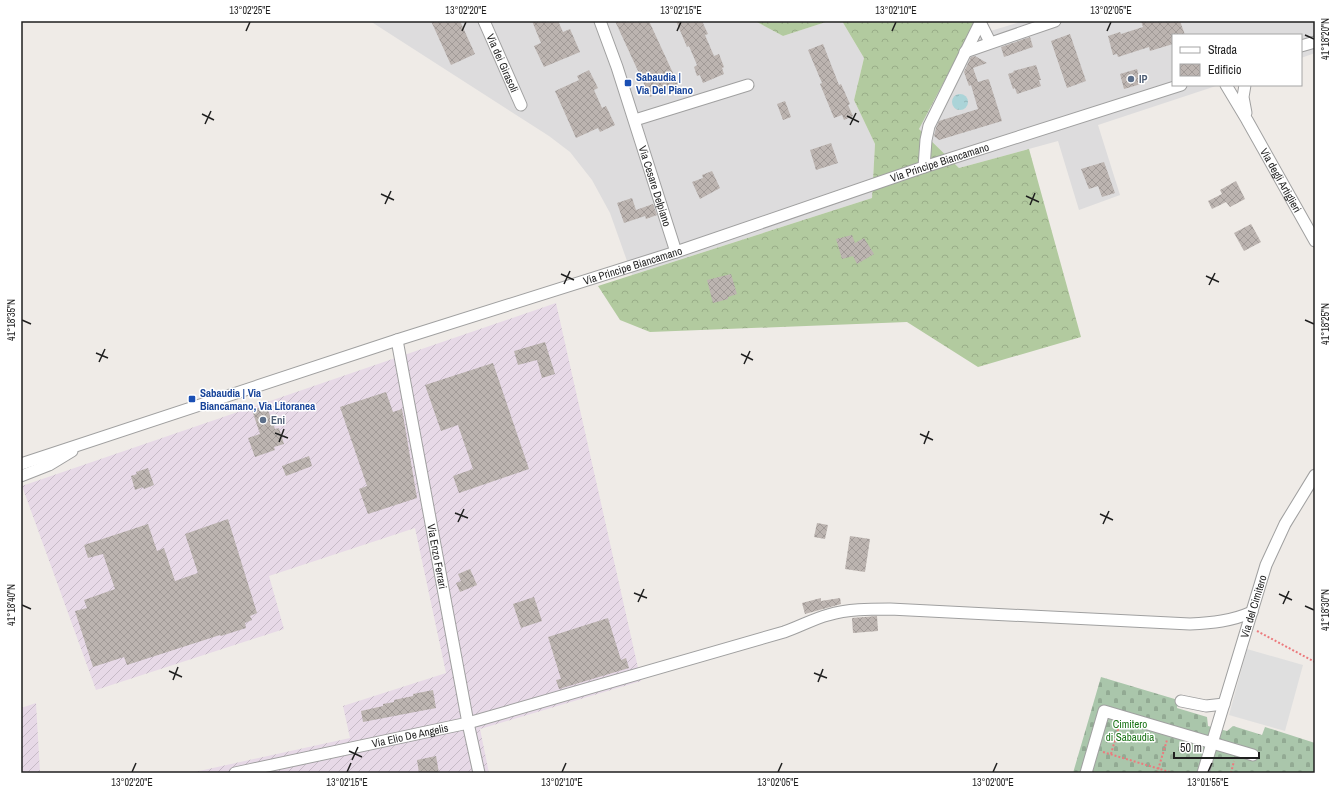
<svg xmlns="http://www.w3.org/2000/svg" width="1336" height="794" viewBox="0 0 1336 794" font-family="'Archivo Narrow',sans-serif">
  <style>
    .residential { fill: #dddcdd }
    .industrial { fill: url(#industrial-furrows) }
    .forest { fill: url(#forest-crowns) }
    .cemetery { fill: url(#cemetery-stones) }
    .parking { fill: #dfdfdf }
    .water { fill: url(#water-ripples) }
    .building { fill: url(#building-cross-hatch) }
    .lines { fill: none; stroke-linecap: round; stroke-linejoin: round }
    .minor-casing { stroke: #a0a0a0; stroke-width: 13 }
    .path { stroke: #ec7a7d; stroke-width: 2; stroke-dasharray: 2 2; stroke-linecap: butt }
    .minor { stroke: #fff; stroke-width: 11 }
    .ticks { fill: none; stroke: #1f1f1f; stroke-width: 1.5 }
    .service-dot { fill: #5c6f8a; stroke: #fff; stroke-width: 1.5 }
    .transit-dot { fill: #1a4fb4; stroke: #fff; stroke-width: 1.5 }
    .labels { text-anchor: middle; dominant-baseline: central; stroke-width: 3; stroke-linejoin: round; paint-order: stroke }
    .street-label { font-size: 11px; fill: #1f1f1f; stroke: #fff }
    .transit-label { font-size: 11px; font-weight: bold; fill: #164399; stroke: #fff; text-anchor: start }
    .service-label { font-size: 11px; font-weight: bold; fill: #4e5e75; stroke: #fff; text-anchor: start }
    .park-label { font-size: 11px; fill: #1b7417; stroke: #fff }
    .neatline { fill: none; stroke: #1f1f1f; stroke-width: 1.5 }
    .ticks-label { font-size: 10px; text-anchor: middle; fill: #1f1f1f }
  </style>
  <defs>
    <pattern id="industrial-furrows" width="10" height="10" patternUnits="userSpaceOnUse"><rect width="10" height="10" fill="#e7d9e7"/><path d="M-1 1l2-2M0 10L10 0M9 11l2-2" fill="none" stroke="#c6bac6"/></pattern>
    <pattern id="forest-crowns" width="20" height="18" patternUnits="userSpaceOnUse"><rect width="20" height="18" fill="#b2ca9f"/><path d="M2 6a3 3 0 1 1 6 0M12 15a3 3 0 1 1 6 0" fill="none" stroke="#99ad88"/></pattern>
    <pattern id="cemetery-stones" width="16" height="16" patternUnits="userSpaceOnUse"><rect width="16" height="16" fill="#aac6ab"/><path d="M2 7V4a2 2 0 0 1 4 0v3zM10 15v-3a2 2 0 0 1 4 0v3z" fill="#92aa93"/></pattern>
    <pattern id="water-ripples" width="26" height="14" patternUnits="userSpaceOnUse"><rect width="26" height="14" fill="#abd4d8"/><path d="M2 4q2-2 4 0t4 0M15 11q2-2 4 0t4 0" fill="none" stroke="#93b6b9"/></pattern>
    <pattern id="building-cross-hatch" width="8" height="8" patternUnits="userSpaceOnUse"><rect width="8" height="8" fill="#bcb4b0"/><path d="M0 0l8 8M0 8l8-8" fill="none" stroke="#a19a97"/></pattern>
  </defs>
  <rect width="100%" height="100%" fill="#efebe7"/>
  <!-- residential -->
  <g class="residential">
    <polygon points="370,21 755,21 783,36 829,21 842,21 864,58 854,100 875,144 872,198 632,275 610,213 592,180 570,152 549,136"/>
    <polygon points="1018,21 1315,21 1315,53 1301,58 1301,35 1173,35 1173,85 1219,85 1098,125 1120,195 1079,210 1058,141 959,168 919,129 967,38 1017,23"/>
  </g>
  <!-- industrial -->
  <g class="industrial">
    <polygon points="556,303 641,681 480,729 489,773 190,773 350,738 343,706 446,673 415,528 269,576 284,629 96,690 22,486"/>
    <polygon points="36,703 40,773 21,773 21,708"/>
  </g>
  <!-- forest -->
  <g class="forest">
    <polygon points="755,21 829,21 783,36"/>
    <polygon points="842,21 976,21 919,129 959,168 1029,149 1081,337 978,367 907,322 650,332 620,320 598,286 872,198 875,144 854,100 864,58"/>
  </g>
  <!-- cemetery -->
  <polygon class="cemetery" points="1101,677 1178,700 1177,708 1207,717 1208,726 1227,731 1233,726 1262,735 1265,727 1315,743 1315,773 1073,773"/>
  <!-- parking -->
  <polygon class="parking" points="1247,649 1303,665 1285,731 1229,715"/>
  <!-- water -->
  <circle class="water" cx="960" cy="102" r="8"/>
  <!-- building -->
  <g class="building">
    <polygon points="431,21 460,21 475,54 451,65"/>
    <polygon points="532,21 558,21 563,32 570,29 580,52 544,67 534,46 541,43"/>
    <polygon points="615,21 649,21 678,84 650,97"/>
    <polygon points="676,21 702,21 708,34 705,35 714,56 719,54 724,67 722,68 724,74 703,83 700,75 697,76 694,67 697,65 689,46 687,47"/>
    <polygon points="1141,21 1180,21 1185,35 1173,35 1173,44 1150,51 1149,47 1118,57 1117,54 1113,55 1108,36 1120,32 1121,34 1143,27"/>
    <polygon points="1070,34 1086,81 1067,88 1051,41"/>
    <polygon points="1030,37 1033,47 1004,57 1001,47"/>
    <polygon points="823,44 839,85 841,84 850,104 848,105 853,116 844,120 842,115 834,118 820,84 822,83 808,50"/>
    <polygon points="975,56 987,63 973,68 978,82 988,79 989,80 1002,121 939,140 934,136 936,128 939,121 978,109 971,85 969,86 964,72 971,57"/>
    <polygon points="1036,65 1041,80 1039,80 1041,86 1017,94 1015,88 1013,89 1008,74 1014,72 1013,71"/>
    <polygon points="1137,69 1141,84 1124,89 1120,74"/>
    <polygon points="589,70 598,88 594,90 602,108 606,106 615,125 600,132 598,128 576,138 555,91 579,80 577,76"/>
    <polygon points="785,101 791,117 783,120 777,104"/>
    <polygon points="831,143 838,163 816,170 810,150"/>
    <polygon points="1104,162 1115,193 1102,197 1098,186 1089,189 1081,169"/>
    <polygon points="712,171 720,188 700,199 692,182 703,178 702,175"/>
    <polygon points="1236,181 1245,199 1230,207 1226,202 1212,209 1208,201 1222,194 1220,190"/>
    <polygon points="632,198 636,210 653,204 657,215 646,219 645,216 624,223 617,203"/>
    <polygon points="1251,224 1261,242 1244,251 1234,233"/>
    <polygon points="852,235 855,243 864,238 874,254 857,264 853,256 842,259 836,239"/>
    <polygon points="731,274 737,294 728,297 728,299 713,303 707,280"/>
    <polygon points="545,342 555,374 542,378 537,360 518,365 514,351"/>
    <polygon points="493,363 529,469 459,493 453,476 473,469 458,425 441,431 425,385"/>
    <polygon points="386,392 393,412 402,409 417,498 368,514 359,489 367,486 340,407"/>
    <polygon points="266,405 275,429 279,428 284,444 274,447 275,450 255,457 248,438 260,434 252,410"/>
    <polygon points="309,456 312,466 286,476 282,466"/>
    <polygon points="148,468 154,485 144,489 143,487 135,490 131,476 137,474 136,472"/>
    <polygon points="228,519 257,613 250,616 252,620 245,623 246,628 221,636 220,635 127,665 124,657 93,667 75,611 87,608 84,600 115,589 103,554 88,558 84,545 148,524 157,551 164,548 175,581 198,573 185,534"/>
    <polygon points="817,523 828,525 825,539 814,537"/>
    <polygon points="850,536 870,539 865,572 845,569"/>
    <polygon points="470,569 477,585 460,592 456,583 461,581 458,574"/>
    <polygon points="534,597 542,621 521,628 513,604"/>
    <polygon points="821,598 821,601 840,598 841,604 805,614 802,603"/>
    <polygon points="877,616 878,631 853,633 852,618"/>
    <polygon points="608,618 621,660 626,658 629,668 559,689 556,680 561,679 548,637"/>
    <polygon points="433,690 436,708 363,722 361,711 383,706 383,704 394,702 394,700 413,696 413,694"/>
    <polygon points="436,756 439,773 419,773 417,760"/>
  </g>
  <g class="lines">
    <!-- minor casing -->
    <g class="minor-casing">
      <g id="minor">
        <path id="s1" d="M484 21 521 105"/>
        <path id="s2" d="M600 21 617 67 676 252"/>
        <polyline points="980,22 990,42"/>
        <polyline points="1301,46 1315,42"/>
        <polyline points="965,52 1055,21"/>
        <path id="s3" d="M1226 85 1247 120 1315 241"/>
        <polyline points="1245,85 1243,97 1246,113"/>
        <polyline points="635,120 748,85"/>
        <polyline points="924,167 926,140 929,126 981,21"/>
        <path id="s4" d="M397 340 468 723 479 773"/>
        <path id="s5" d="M21 464 397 340 676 252 924 167 1181 85"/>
        <polyline points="21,476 49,465 72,451"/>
        <polyline points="1181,701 1206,706 1224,704"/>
        <path id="s6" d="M235 773 468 723 784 632C799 627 813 619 828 615 848 609 869 609 890 609L1190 624C1212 623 1232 621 1252 612"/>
        <polyline points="1086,773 1104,711 1253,755"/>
        <path id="s7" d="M1203 773 1266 565 1285 524 1315 475"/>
      </g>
    </g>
    <!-- path -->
    <g class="path">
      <polyline points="1257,631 1315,662"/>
      <polyline points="1103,752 1173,773"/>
      <polyline points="1111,754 1119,726"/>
      <polyline points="1157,773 1167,740"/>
      <polyline points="1231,773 1234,761"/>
    </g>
    <!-- minor -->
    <use href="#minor" class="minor"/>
  </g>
  <!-- ticks -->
  <path class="ticks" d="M246 31 250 22M462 31 466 22M677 31 681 22M892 31 896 22M1107 31 1111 22M1305 35 1314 39M202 114 214 120M847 116 859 122M205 124 211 111M850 125 856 113M381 194 394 200M1026 196 1039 202M385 204 391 191M1030 205 1035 193M561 274 574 280M1206 276 1219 282M564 284 570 271M1209 285 1215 273M22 320 31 324M1305 320 1314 324M96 353 108 358M741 354 753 360M99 362 105 349M744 364 750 351M275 433 288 438M920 434 933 440M279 442 284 429M924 444 929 431M455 513 468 518M1100 514 1113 520M458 522 464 509M1103 524 1109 511M634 593 647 598M1279 594 1292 600M638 602 644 589M1283 604 1289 591M22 605 31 609M1305 606 1314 610M169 671 182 677M814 673 827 678M173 680 178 667M818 682 823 669M349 751 362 757M352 760 358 747M132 772 136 763M347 772 351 763M562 772 566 763M778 772 782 763M993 772 997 763M1208 772 1212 763"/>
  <!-- markers -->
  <g class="service-dot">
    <circle cx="1131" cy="79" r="4"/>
    <circle cx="263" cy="420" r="4"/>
  </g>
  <g class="transit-dot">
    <rect x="624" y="79" width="8" height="8" rx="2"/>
    <rect x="188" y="395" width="8" height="8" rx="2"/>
  </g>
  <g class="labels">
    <!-- street labels -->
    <g class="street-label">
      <text stroke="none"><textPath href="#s1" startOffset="46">Via dei Girasoli</textPath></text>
      <text stroke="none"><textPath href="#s5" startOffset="967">Via Principe Biancamano</textPath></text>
      <text stroke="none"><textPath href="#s3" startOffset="110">Via degli Artiglieri</textPath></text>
      <text stroke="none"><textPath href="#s2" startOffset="174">Via Cesare Delpiano</textPath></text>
      <text stroke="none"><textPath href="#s5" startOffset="643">Via Principe Biancamano</textPath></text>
      <text stroke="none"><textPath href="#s4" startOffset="220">Via Enzo Ferrari</textPath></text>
      <text stroke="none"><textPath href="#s7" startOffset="174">Via del Cimitero</textPath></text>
      <text stroke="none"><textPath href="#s6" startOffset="179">Via Elio De Angelis</textPath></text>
    </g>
    <!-- transit labels -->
    <g class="transit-label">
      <text x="636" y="77">Sabaudia |<tspan x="636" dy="13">Via Del Piano</tspan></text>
      <text x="200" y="393">Sabaudia | Via<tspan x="200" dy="13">Biancamano, Via Litoranea</tspan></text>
    </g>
    <!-- service labels -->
    <g class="service-label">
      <text x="1139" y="79">IP</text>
      <text x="271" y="420">Eni</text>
    </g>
    <!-- park labels -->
    <g class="park-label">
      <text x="1130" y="724">Cimitero<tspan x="1130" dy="13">di Sabaudia</tspan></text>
    </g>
  </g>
  <!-- border -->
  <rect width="1336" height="794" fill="none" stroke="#ffffff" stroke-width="44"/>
  <!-- legend -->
  <rect x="1172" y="34" width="130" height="52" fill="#ffffff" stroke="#a5a5a5"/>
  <rect x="1180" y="47" width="20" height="6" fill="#ffffff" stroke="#a5a5a5"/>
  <text x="1208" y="54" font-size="12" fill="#1f1f1f">Strada</text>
  <rect x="1180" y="64" width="20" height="12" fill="url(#building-cross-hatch)" stroke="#a5a5a5"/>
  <text x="1208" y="74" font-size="12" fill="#1f1f1f">Edificio</text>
  <!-- scale -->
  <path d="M1174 752v6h85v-6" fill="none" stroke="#1f1f1f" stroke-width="2"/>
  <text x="1180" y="752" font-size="12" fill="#1f1f1f" stroke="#ffffff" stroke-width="3" paint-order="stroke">50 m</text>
  <rect x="22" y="22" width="1292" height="750" class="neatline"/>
  <g class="ticks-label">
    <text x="250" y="14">13°02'25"E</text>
    <text x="466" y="14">13°02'20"E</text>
    <text x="681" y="14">13°02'15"E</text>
    <text x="896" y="14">13°02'10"E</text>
    <text x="1111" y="14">13°02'05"E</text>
    <text transform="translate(1325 39) rotate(-90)" y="4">41°18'20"N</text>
    <text transform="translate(11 320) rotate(-90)" y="4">41°18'35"N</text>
    <text transform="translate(1325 324) rotate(-90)" y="4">41°18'25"N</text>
    <text transform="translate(11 605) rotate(-90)" y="4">41°18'40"N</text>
    <text transform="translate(1325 610) rotate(-90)" y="4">41°18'30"N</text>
    <text x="132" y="786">13°02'20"E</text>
    <text x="347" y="786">13°02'15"E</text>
    <text x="562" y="786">13°02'10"E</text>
    <text x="778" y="786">13°02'05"E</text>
    <text x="993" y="786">13°02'00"E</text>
    <text x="1208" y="786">13°01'55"E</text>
  </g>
</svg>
